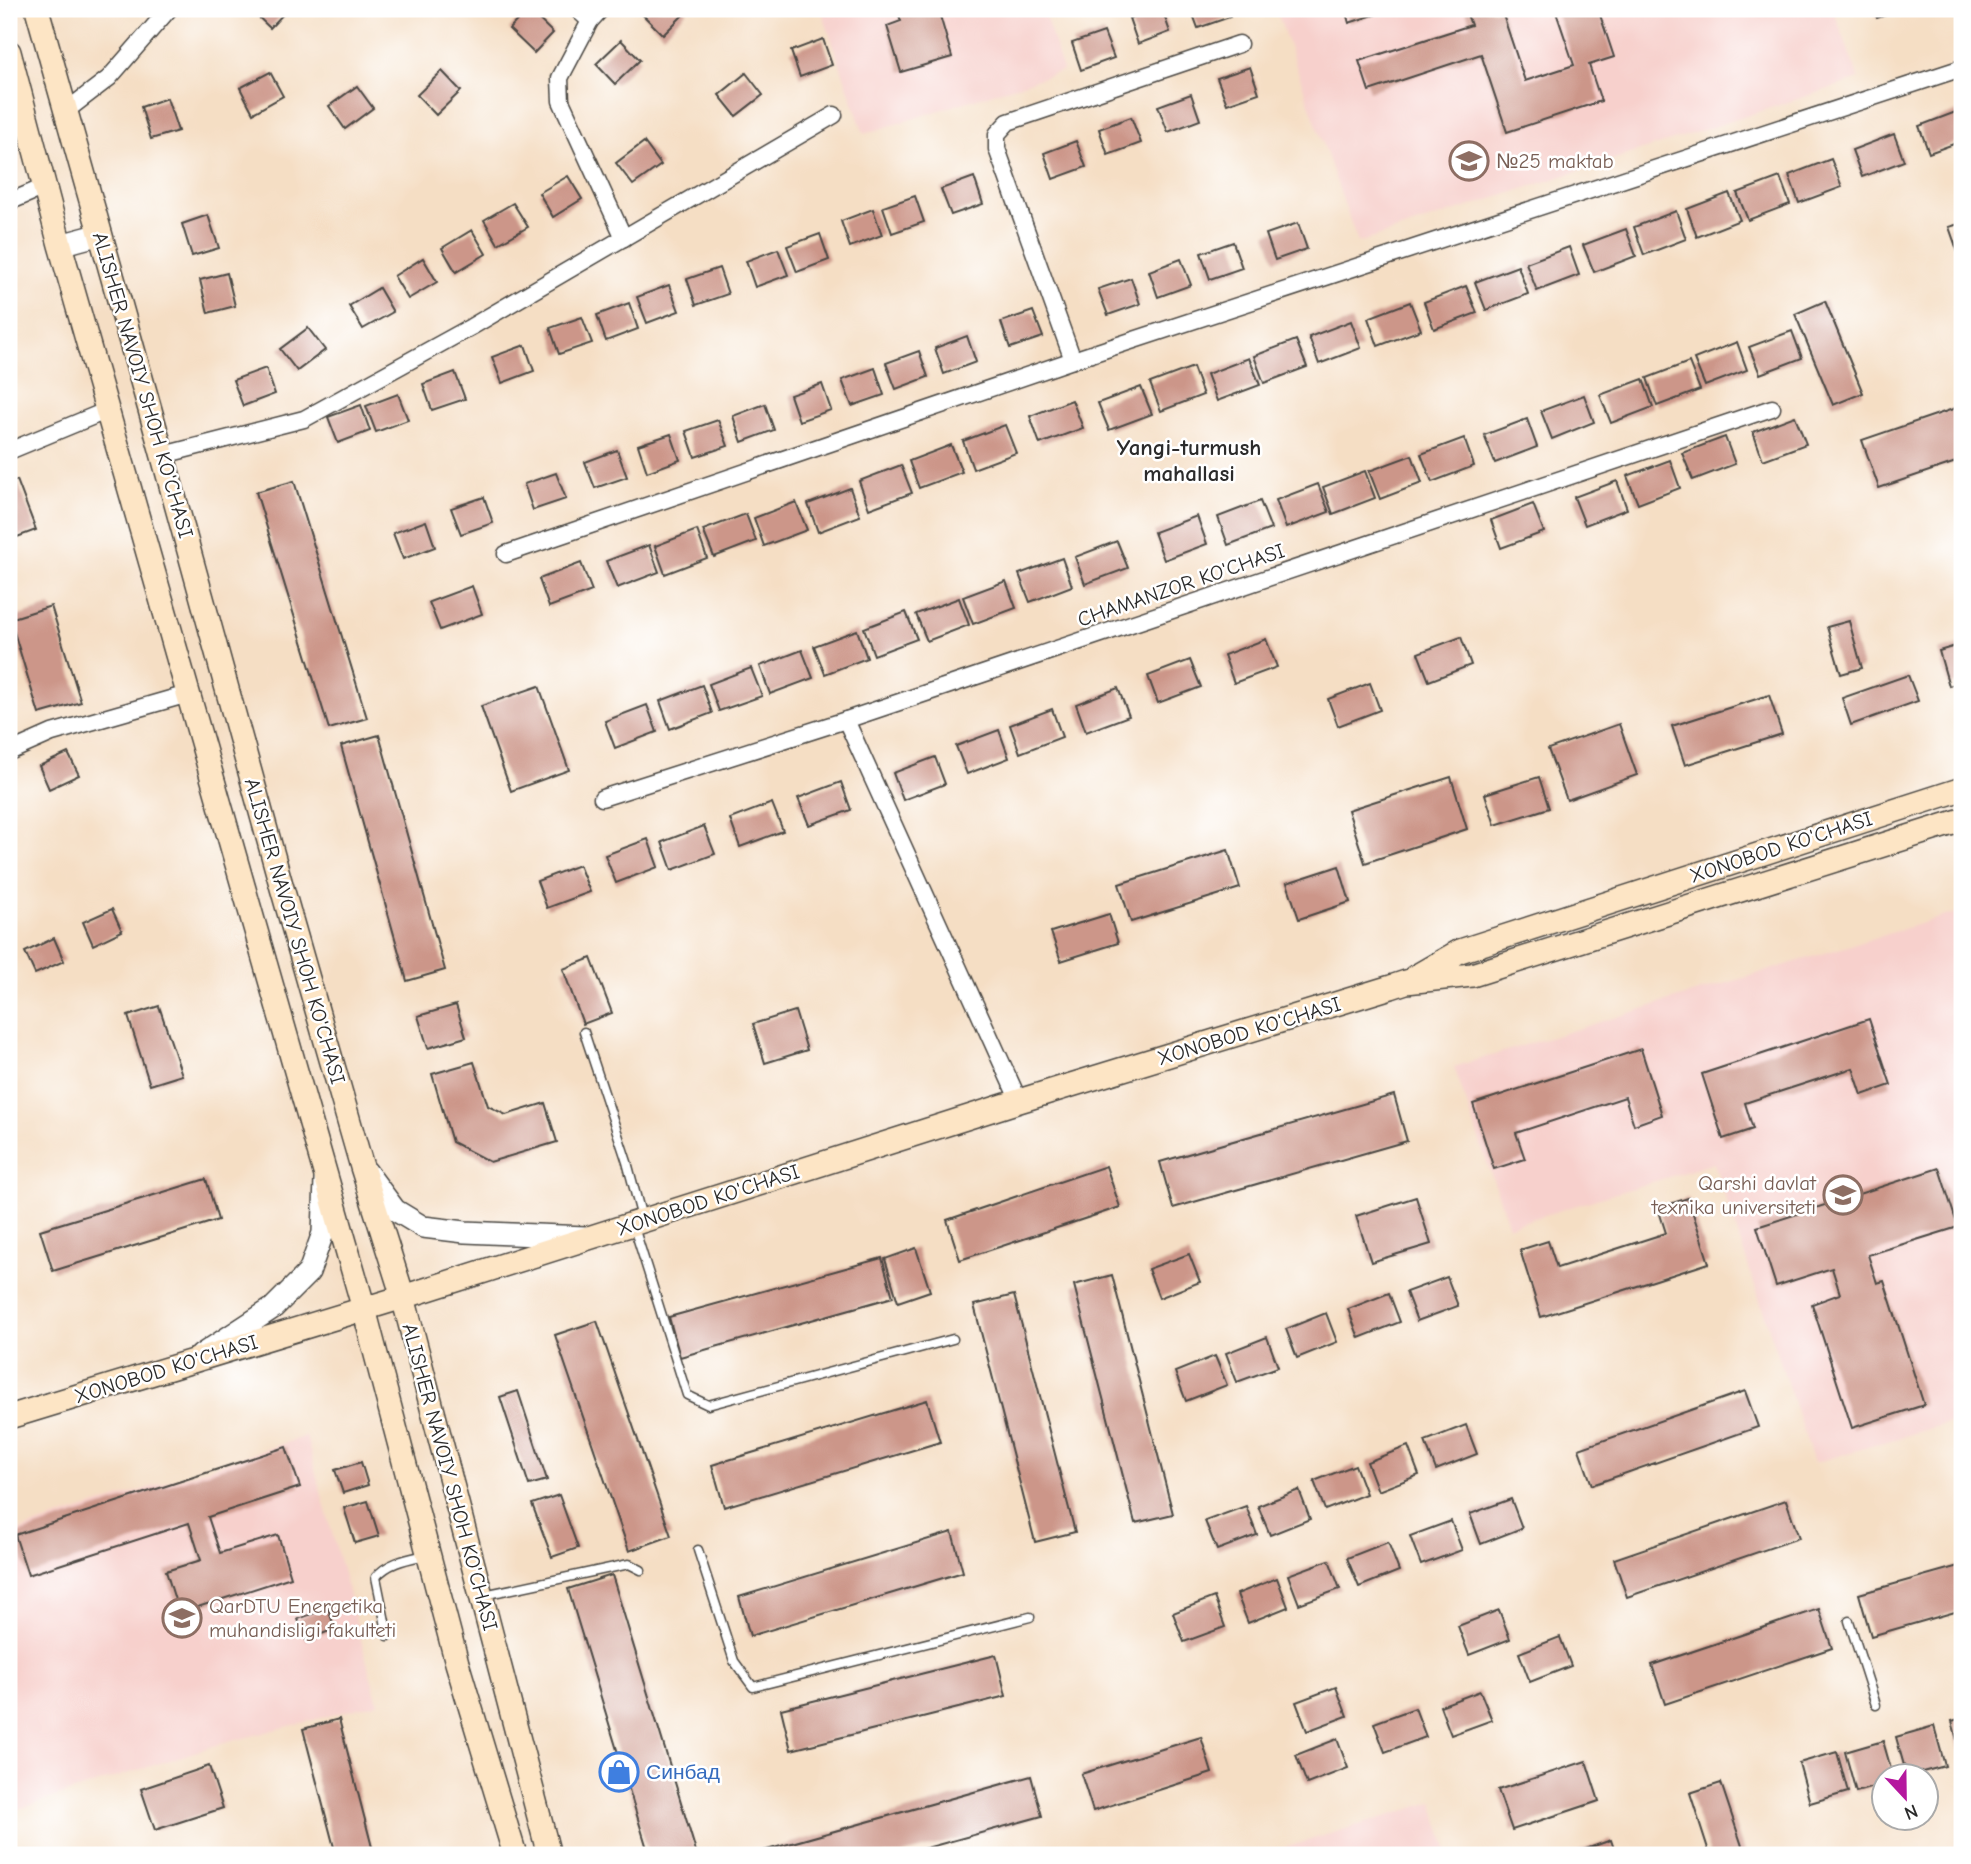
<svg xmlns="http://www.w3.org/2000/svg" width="1971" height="1864" viewBox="0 0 1971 1864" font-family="'Comic Neue',sans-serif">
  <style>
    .built { fill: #f7d0cc }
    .building { fill: #cc9689 }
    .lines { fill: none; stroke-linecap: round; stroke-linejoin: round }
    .service-casing { stroke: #494642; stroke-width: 11 }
    .minor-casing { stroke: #494642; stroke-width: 19 }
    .tertiary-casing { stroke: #494642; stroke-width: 24 }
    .secondary-casing { stroke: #494642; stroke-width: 26 }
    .service { stroke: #fff; stroke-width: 8 }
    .minor { stroke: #fff; stroke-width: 16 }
    .tertiary { stroke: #fff; stroke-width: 21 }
    .secondary { stroke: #fde5c5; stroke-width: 23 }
    .labels { text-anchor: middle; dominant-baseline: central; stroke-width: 5; stroke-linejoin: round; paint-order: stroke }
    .education-label { font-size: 21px; fill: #785e54; stroke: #fff; text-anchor: start }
    .street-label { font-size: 21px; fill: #2b2b2b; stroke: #fff }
    .shop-label { font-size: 21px; fill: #366cbe; stroke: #fff; text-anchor: start }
    .neighbourhood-label { font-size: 23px; font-weight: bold; fill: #2b2b2b; stroke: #fff }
  </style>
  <rect width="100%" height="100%" fill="#fff"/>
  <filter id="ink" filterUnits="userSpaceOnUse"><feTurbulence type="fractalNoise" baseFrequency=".0143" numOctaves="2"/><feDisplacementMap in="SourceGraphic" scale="14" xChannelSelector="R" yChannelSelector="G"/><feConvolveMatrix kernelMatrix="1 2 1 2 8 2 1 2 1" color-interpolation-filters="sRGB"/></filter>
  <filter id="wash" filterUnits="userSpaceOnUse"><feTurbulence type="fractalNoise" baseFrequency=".00686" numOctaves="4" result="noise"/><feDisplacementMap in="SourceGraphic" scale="28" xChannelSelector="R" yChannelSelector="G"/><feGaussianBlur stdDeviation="1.57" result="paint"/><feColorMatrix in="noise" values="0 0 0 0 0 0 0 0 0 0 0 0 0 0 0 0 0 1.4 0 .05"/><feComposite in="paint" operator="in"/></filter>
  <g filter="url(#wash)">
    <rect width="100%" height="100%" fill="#f5dec4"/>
    <!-- built -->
    <g class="built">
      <polygon points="821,9 1043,9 1063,71 864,134"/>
      <polygon points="1276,9 1833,9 1859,79 1358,243"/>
      <polygon points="1962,911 1962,1419 1814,1463 1714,1163 1509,1226 1454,1067"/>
      <polygon points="306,1436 378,1703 213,1746 9,1812 9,1534"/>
      <polygon points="1433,1802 1449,1855 1262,1855"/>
    </g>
    <g id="blocks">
      <!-- building -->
      <g class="building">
        <polygon points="250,9 288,9 270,28"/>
        <polygon points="528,9 553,33 534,53 509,29"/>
        <polygon points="650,9 685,9 687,11 663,35 643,15"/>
        <polygon points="897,9 913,9 914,12 926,9 938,9 952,57 901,72 887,26 901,21"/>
        <polygon points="1155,9 1162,9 1170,32 1138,44 1129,18"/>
        <polygon points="1191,9 1227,9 1230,17 1198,28"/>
        <polygon points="1345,9 1392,9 1349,23"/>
        <polygon points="1465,9 1501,9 1525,81 1574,65 1555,9 1598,9 1614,57 1589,65 1601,101 1507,132 1481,54 1369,91 1359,61 1471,25"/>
        <polygon points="1874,9 1904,9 1877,18"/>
        <polygon points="1104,32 1114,58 1081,70 1072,43"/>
        <polygon points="823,39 832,65 800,77 791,51"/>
        <polygon points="621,40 640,60 615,84 596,64"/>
        <polygon points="1250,67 1259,93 1227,104 1217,78"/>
        <polygon points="442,71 461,91 436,115 417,95"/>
        <polygon points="270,72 283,96 253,113 240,88"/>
        <polygon points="746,73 763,95 736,116 719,95"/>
        <polygon points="357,86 373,108 345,129 329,106"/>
        <polygon points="1191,94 1200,120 1168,132 1158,106"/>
        <polygon points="167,98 178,131 151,139 141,107"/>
        <polygon points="1961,110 1962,141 1929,153 1919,126"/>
        <polygon points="1131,117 1141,143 1108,155 1099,129"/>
        <polygon points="1894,134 1904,161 1862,177 1852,150"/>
        <polygon points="1076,141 1086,167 1053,179 1044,153"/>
        <polygon points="644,142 661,165 633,185 616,163"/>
        <polygon points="1831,159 1842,187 1799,203 1789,175"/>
        <polygon points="568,176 582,199 553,217 539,193"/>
        <polygon points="974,177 983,204 951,215 941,189"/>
        <polygon points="1780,177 1790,204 1748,220 1737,193"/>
        <polygon points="1729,193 1740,220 1697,237 1687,209"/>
        <polygon points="915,196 924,222 892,233 883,207"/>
        <polygon points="513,203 528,227 498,244 484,220"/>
        <polygon points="873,209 882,235 850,247 841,221"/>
        <polygon points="1676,211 1686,239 1644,255 1634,227"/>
        <polygon points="208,215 219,248 192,256 182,224"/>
        <polygon points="1298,223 1307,249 1275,260 1266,234"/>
        <polygon points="1962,223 1962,264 1949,227"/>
        <polygon points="1626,229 1636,256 1594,272 1583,245"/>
        <polygon points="472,230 486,254 456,272 442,248"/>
        <polygon points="820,234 829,260 797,272 787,246"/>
        <polygon points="1233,242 1242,268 1210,279 1201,253"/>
        <polygon points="1569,247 1579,275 1537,291 1526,263"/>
        <polygon points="778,249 788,275 755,287 746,261"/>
        <polygon points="423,258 437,282 408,299 394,276"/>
        <polygon points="1181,259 1191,285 1158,297 1149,271"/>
        <polygon points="1518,266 1528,294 1486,310 1475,282"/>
        <polygon points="719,268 728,294 696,305 687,279"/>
        <polygon points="227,273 235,306 208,313 200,280"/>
        <polygon points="1131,278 1140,304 1108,315 1098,289"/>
        <polygon points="669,285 679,311 647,323 637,297"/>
        <polygon points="1466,286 1477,313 1434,329 1424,302"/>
        <polygon points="379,288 393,312 363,329 349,306"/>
        <polygon points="1825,301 1863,393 1833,405 1795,314"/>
        <polygon points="1410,302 1421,330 1378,346 1368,318"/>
        <polygon points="629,303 638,329 606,341 597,315"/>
        <polygon points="1033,311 1043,337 1010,348 1001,322"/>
        <polygon points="582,317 592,343 559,354 550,328"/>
        <polygon points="1351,321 1361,348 1319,364 1309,337"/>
        <polygon points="308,328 325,350 297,371 280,349"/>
        <polygon points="1792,331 1802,358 1760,374 1749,347"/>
        <polygon points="967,336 976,362 944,374 935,348"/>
        <polygon points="1296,340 1307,367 1264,383 1254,356"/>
        <polygon points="1737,342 1747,370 1705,386 1694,359"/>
        <polygon points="525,345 534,371 502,383 492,357"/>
        <polygon points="919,351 928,377 896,389 886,363"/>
        <polygon points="1249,358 1260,385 1217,401 1207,374"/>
        <polygon points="1689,362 1700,390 1657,406 1647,378"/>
        <polygon points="1193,367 1203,395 1161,411 1150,383"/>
        <polygon points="266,368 275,394 243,406 233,380"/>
        <polygon points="875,368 884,395 852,406 842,380"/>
        <polygon points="455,372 465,399 432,410 423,384"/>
        <polygon points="1643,379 1653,407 1611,423 1600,395"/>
        <polygon points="822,384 831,410 799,421 790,395"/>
        <polygon points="1141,387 1152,414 1109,430 1098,403"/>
        <polygon points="398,394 408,420 376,432 366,406"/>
        <polygon points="1584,395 1594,422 1552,439 1541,411"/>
        <polygon points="1072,400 1083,428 1040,444 1030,416"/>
        <polygon points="765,404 774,430 742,442 733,416"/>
        <polygon points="361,405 370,431 338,443 328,417"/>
        <polygon points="1962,406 1962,460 1879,488 1862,440"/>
        <polygon points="1795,416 1806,444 1763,460 1753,432"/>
        <polygon points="1527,419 1537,447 1495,463 1484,435"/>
        <polygon points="718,420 728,446 695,457 686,431"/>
        <polygon points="1005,425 1016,453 973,469 963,441"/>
        <polygon points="671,434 680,460 647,472 638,445"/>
        <polygon points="1725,437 1735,464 1693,480 1682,453"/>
        <polygon points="1464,438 1474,466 1432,482 1421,454"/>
        <polygon points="951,445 962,472 919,488 909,461"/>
        <polygon points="617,450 627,477 595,488 585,462"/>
        <polygon points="1412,455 1422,483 1380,499 1369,471"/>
        <polygon points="1670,460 1680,488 1638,504 1627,476"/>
        <polygon points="901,465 912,493 869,509 859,481"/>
        <polygon points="1365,471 1375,498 1333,514 1323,487"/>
        <polygon points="556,473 566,499 533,510 524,484"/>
        <polygon points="17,480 36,530 9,540 9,483"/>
        <polygon points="294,481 367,718 329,729 256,492"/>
        <polygon points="1617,481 1627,509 1585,525 1574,497"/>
        <polygon points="1318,484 1329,512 1286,528 1276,500"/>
        <polygon points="850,488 860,516 818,532 808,504"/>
        <polygon points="484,497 493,523 461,534 451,508"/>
        <polygon points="1260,501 1271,529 1228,545 1218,517"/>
        <polygon points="796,502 807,530 764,546 754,518"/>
        <polygon points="1533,504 1544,532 1501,548 1491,520"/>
        <polygon points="746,514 756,541 714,557 703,530"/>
        <polygon points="1197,516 1207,544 1164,560 1154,532"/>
        <polygon points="426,521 435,547 403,559 393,533"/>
        <polygon points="697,530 707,558 665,574 655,546"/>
        <polygon points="1117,541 1128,568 1085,584 1075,557"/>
        <polygon points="649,545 659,572 617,588 606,561"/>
        <polygon points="1062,558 1072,586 1030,602 1019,574"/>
        <polygon points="581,563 592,591 549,607 539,579"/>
        <polygon points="1006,581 1016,608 973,624 963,597"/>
        <polygon points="472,586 482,614 440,630 429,602"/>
        <polygon points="959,598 969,625 927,641 916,614"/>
        <polygon points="51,606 81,702 39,714 10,619"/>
        <polygon points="906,612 917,639 874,655 864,628"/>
        <polygon points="1849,621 1862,668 1841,674 1827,627"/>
        <polygon points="857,630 867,658 825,674 814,646"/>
        <polygon points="1461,637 1471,665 1429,681 1418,653"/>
        <polygon points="1266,639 1277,667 1234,683 1224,655"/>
        <polygon points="1962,644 1962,682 1949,686 1939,651"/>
        <polygon points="802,650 813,678 770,694 760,666"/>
        <polygon points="1190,660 1201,687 1158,703 1148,676"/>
        <polygon points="751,668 762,696 719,711 709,684"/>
        <polygon points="1908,675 1918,701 1851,725 1842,698"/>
        <polygon points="1370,683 1380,710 1338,726 1328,699"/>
        <polygon points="702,685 712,713 670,729 660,701"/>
        <polygon points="539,686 569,770 511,791 481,706"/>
        <polygon points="1118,688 1129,716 1086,732 1076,704"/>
        <polygon points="1769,695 1782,734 1685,765 1672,726"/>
        <polygon points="647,705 657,732 615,748 605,721"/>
        <polygon points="1052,709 1062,737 1020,753 1010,725"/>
        <polygon points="1619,724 1637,775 1567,800 1548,749"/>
        <polygon points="999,730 1009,758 967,774 956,746"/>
        <polygon points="379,735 445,970 407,981 341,746"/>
        <polygon points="68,753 79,775 49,789 39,766"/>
        <polygon points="935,757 945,784 903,800 893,773"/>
        <polygon points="1451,777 1467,829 1365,863 1348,810"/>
        <polygon points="1539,777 1549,808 1495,825 1485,794"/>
        <polygon points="841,782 851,810 809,825 798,798"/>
        <polygon points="772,803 783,831 740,847 730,819"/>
        <polygon points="704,826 715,854 672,870 662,842"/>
        <polygon points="648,839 658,867 616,883 605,855"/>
        <polygon points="1228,850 1240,888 1131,922 1119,884"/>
        <polygon points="579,865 590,892 547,908 537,881"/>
        <polygon points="1339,866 1350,902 1299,919 1287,883"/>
        <polygon points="112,909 122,931 93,945 83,922"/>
        <polygon points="1109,914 1118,943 1061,961 1051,932"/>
        <polygon points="54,938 64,961 35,974 25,952"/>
        <polygon points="591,958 612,1013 583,1024 563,969"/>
        <polygon points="456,1005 466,1037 428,1048 418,1016"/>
        <polygon points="159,1006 182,1075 150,1085 128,1016"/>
        <polygon points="795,1011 807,1050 765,1063 753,1024"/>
        <polygon points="1869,1019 1891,1085 1862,1095 1853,1068 1745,1103 1753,1129 1723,1139 1702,1074"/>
        <polygon points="1641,1049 1662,1115 1634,1125 1625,1097 1516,1133 1525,1159 1494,1169 1473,1104"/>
        <polygon points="474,1062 488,1106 506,1115 545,1103 557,1142 490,1162 452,1142 432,1074"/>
        <polygon points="1394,1095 1407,1141 1173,1208 1160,1162"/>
        <polygon points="1106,1166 1120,1207 960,1260 947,1220"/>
        <polygon points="1939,1168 1958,1227 1868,1255 1877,1283 1884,1281 1924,1405 1852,1428 1812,1304 1840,1294 1832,1268 1776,1286 1757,1227"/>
        <polygon points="206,1179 218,1220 53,1271 40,1230"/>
        <polygon points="1416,1197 1431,1244 1371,1262 1356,1216"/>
        <polygon points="1688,1198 1709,1263 1541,1317 1520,1250 1548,1241 1557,1268 1666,1233 1658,1208"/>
        <polygon points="916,1248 930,1291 898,1302 885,1259"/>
        <polygon points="1189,1254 1200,1282 1159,1298 1148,1269"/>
        <polygon points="882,1258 893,1297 680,1357 669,1317"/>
        <polygon points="1112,1275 1173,1514 1135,1523 1074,1285"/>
        <polygon points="1447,1277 1458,1306 1417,1321 1406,1292"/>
        <polygon points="1389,1293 1400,1322 1359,1338 1348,1309"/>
        <polygon points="1014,1295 1075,1532 1035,1542 974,1305"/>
        <polygon points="1326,1313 1337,1342 1297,1358 1286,1329"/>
        <polygon points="597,1321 671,1536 629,1551 555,1335"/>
        <polygon points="1267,1337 1278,1367 1237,1382 1226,1353"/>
        <polygon points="1215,1356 1227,1385 1186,1401 1175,1372"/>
        <polygon points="518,1391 547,1480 529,1485 500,1397"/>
        <polygon points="1745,1391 1758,1427 1592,1485 1579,1449"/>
        <polygon points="927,1400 940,1442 724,1507 712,1465"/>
        <polygon points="1466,1425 1477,1454 1436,1470 1425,1441"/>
        <polygon points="1408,1446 1419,1475 1378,1491 1367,1462"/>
        <polygon points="286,1447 300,1487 208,1517 220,1553 278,1535 291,1577 179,1613 166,1571 201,1560 189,1523 28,1575 15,1535"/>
        <polygon points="361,1462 368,1485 343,1493 335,1470"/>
        <polygon points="1355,1465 1366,1494 1325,1510 1314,1481"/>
        <polygon points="1299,1490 1310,1519 1270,1535 1258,1506"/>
        <polygon points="559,1495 578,1548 552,1557 532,1504"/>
        <polygon points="1511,1499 1522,1528 1481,1544 1470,1514"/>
        <polygon points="1786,1500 1799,1538 1627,1597 1614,1559"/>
        <polygon points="368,1501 379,1536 355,1543 344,1508"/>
        <polygon points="1246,1506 1257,1535 1217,1550 1205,1521"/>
        <polygon points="1451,1521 1462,1550 1421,1565 1410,1536"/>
        <polygon points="952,1532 963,1572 750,1636 739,1597"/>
        <polygon points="1388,1542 1399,1571 1359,1587 1347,1558"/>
        <polygon points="1329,1560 1340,1589 1299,1604 1288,1575"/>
        <polygon points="1962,1565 1962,1610 1871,1636 1859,1594"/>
        <polygon points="612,1575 697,1855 649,1855 568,1589"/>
        <polygon points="1277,1578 1288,1607 1248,1623 1237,1594"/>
        <polygon points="1214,1597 1225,1627 1184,1642 1173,1613"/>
        <polygon points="328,1608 335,1629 306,1640 298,1619"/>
        <polygon points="1819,1609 1832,1648 1665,1704 1652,1665"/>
        <polygon points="1499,1610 1510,1639 1469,1655 1458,1626"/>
        <polygon points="1560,1637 1571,1666 1530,1682 1519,1653"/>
        <polygon points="996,1655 1006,1696 791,1750 781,1709"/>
        <polygon points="1336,1687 1347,1716 1307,1731 1296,1702"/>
        <polygon points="1480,1691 1492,1720 1451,1735 1440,1706"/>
        <polygon points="1415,1708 1426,1737 1385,1752 1374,1723"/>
        <polygon points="1962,1718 1962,1755 1961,1755 1952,1721"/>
        <polygon points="339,1719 374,1855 336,1855 303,1729"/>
        <polygon points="1934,1726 1945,1766 1907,1776 1896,1737"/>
        <polygon points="1201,1737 1212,1773 1093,1811 1081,1774"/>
        <polygon points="1337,1739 1348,1768 1307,1784 1296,1755"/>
        <polygon points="1883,1741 1893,1776 1884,1776 1884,1784 1856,1792 1845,1752"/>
        <polygon points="1837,1752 1848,1792 1810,1803 1799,1763"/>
        <polygon points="1586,1761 1599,1801 1512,1830 1498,1790"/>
        <polygon points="209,1766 223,1808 155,1830 141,1789"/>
        <polygon points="1031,1776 1042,1816 901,1855 749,1855"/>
        <polygon points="1721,1783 1745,1855 1710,1855 1690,1793"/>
        <polygon points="1611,1840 1616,1855 1569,1855"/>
      </g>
    </g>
  </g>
  <g filter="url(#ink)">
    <use href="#blocks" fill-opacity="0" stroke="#494642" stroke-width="2"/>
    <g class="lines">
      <!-- service casing -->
      <g class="service-casing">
        <g id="service">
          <polyline points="584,1032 627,1162 642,1218"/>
          <polyline points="633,1224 687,1395 708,1405 953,1339"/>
          <polyline points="698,1550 734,1661 753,1687 1030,1617"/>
          <polyline points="484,1595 629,1564 641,1570"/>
          <polyline points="1849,1621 1876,1705"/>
          <path d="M388 1636 376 1577C388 1562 408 1559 426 1555"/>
        </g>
      </g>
      <!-- minor casing -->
      <g class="minor-casing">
        <g id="minor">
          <polyline points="577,9 590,21"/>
          <polyline points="601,9 590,21 560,78 561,101 624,238"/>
          <polyline points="66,111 109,78 169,9"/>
          <polyline points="9,202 44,187"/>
          <polyline points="1073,360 997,149 997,134 1008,122 1239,44"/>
          <polyline points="9,451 108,410"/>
          <polyline points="163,455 304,419 471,327 834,115"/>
          <polyline points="506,554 1073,360 1962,68"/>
          <polyline points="846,720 1019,1101"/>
          <polyline points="9,752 52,733 188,694"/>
          <polyline points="602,798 846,720 1772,408"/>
        </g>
      </g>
      <!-- tertiary casing -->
      <g class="tertiary-casing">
        <g id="tertiary">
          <polyline points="60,245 101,234"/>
          <polyline points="366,1171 395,1210 423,1227 465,1232 586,1237"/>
          <polyline points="201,1355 273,1308 309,1272 323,1233 325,1180"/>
        </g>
      </g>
      <!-- secondary casing -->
      <g class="secondary-casing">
        <g id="secondary">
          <polyline points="37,9 154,424 280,881 362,1167 403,1297 549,1855"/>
          <polyline points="9,52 60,245 364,1309 457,1663 515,1855"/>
          <polyline points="1415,977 1460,951 1962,789"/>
          <polyline points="9,1417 403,1297 1019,1101 1391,987 1406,982 1472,975 1962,820"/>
        </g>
      </g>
      <!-- service -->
      <use href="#service" class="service"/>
      <!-- minor -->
      <use href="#minor" class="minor"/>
      <!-- tertiary -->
      <use href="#tertiary" class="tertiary"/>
      <!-- secondary -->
      <use href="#secondary" class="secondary"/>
    </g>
  </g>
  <!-- icons -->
  <defs>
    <g id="school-ring" transform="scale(2.0125)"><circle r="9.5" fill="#fff" stroke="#8d6e63" stroke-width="1.5"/><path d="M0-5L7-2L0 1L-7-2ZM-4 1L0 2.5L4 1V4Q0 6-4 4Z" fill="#8d6e63"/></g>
    <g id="university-ring" transform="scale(2.0125)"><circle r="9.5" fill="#fff" stroke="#8d6e63" stroke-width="1.5"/><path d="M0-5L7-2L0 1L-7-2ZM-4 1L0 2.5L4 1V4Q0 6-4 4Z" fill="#8d6e63"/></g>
    <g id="shop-ring" transform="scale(2.0125)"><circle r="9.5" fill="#fff" stroke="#3f7fe0" stroke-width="1.5"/><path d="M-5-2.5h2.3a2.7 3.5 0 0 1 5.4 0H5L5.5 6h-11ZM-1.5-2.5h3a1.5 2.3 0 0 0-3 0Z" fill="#3f7fe0"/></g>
  </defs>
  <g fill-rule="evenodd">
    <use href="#school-ring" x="1469" y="161"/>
    <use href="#university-ring" x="1843" y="1195"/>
    <use href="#university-ring" x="182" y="1618"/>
    <use href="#shop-ring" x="619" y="1772"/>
  </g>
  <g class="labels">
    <!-- education labels -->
    <g class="education-label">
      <text x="1496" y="161">№25 maktab</text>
      <text x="1816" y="1183" text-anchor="end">Qarshi davlat<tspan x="1816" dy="24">texnika universiteti</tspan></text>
      <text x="209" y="1606">QarDTU Energetika<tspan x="209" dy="24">muhandisligi fakulteti</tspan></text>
    </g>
    <!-- street labels -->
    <g class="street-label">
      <text transform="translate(143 385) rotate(74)">ALISHER NAVOIY SHOH KO'CHASI</text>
      <text transform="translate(1181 585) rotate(-19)">CHAMANZOR KO'CHASI</text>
      <text transform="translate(1781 847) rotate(-18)">XONOBOD KO'CHASI</text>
      <text transform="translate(295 931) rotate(74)">ALISHER NAVOIY SHOH KO'CHASI</text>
      <text transform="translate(1249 1031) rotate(-17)">XONOBOD KO'CHASI</text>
      <text transform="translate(708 1200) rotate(-18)">XONOBOD KO'CHASI</text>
      <text transform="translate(166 1369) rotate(-17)">XONOBOD KO'CHASI</text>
      <text transform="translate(450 1477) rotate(75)">ALISHER NAVOIY SHOH KO'CHASI</text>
    </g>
    <!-- shop labels -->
    <g class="shop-label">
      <text x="646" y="1772">Синбад</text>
    </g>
    <!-- neighbourhood labels -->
    <g class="neighbourhood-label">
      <text x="1189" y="447">Yangi-turmush<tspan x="1189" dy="26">mahallasi</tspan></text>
    </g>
  </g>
  <!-- margin -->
  <rect width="1971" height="1864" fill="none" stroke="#fff" stroke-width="35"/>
  <!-- north arrow -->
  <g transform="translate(1905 1797) rotate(158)"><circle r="33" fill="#ffffff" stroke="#aaaaaa" stroke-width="2"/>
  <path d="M0-5L12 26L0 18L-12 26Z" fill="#b5179e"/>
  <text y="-10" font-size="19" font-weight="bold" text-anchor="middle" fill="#2b2b2b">N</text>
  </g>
</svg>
